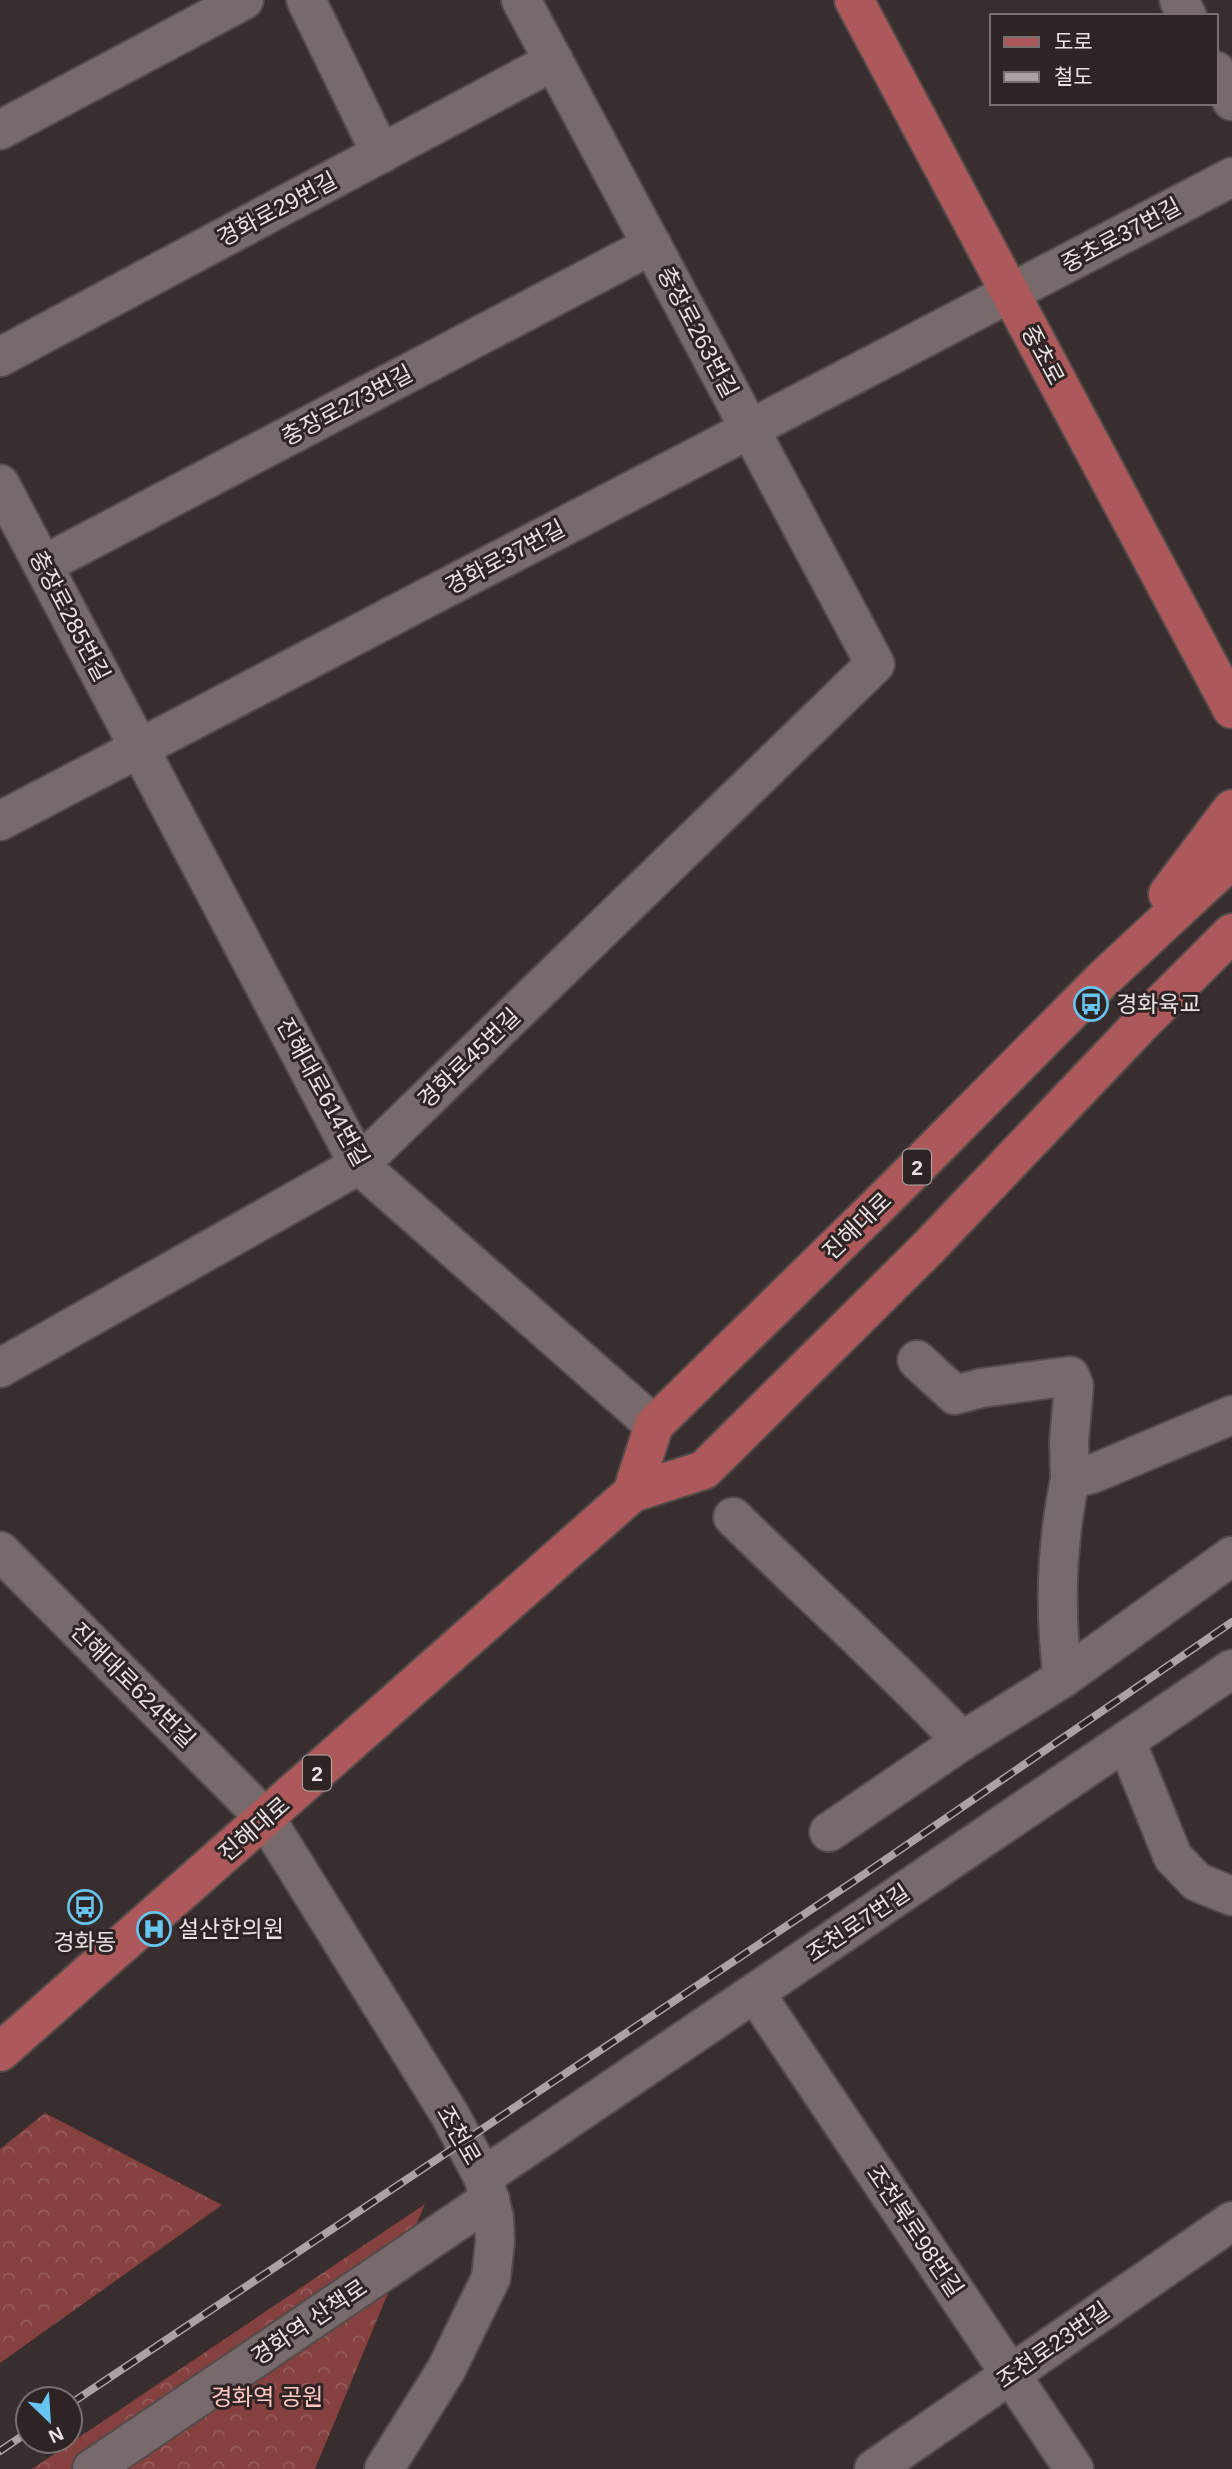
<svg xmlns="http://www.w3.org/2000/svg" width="1232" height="2469" viewBox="0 0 1232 2469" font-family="Helvetica,'Noto Sans KR',sans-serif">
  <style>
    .forest { fill: url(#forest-crowns) }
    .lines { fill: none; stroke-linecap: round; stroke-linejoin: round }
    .minor-casing { stroke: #534b4a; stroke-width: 42 }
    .major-casing { stroke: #534b4a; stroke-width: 42 }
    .minor { stroke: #766b6a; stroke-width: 38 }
    .major { stroke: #ad585b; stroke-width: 38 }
    .rail-casing { stroke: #aaa3a2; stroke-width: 8 }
    .rail { stroke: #2e2423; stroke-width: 5; stroke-dasharray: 16; stroke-linecap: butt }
    .labels { text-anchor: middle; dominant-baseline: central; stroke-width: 6; stroke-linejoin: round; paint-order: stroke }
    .shield { fill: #2e2423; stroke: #b0a9a8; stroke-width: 2 }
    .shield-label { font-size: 21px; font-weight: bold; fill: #e8e2e1 }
    .street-label { font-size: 23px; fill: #e8e2e1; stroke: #2e2423 }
    .poi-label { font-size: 23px; fill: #e8e2e1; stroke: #2e2423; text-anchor: start }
    .park-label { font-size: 23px; fill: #ffc8c5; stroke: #2e2423 }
  </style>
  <defs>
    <pattern id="forest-crowns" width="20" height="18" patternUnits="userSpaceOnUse" patternTransform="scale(1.75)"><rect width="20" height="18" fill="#854040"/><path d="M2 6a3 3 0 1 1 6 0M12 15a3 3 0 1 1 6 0" fill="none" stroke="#965b5b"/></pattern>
  </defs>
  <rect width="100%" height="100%" fill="#382e2d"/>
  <!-- forest -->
  <g class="forest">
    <polygon points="45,2113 222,2205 0,2363 0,2149"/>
    <polygon points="425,2204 315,2469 32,2469"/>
  </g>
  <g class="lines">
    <!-- minor casing -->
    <g class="minor-casing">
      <g id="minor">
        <polyline points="306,0 381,154"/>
        <polyline points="1179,0 1187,16"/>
        <polyline points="1216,71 1232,101"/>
        <polyline points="0,130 244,0"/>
        <polyline points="0,357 554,61"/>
        <polyline points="0,484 359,1165 654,1425"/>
        <polyline points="43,565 652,245"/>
        <polyline points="0,821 1232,177"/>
        <polyline points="917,1360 955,1395 981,1388 1070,1376 1074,1386 1069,1441 1070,1479 1092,1474 1232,1415"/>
        <polyline points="0,1368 359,1165 875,664 521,0"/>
        <path d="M733 1517C809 1592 888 1663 962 1741"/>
        <polyline points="0,1551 266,1819 450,2115 483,2177 494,2217 495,2242 491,2278 446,2370 384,2469"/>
        <path d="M1063 1678C1054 1610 1056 1546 1070 1479"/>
        <polyline points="1126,1741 1173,1857 1197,1882 1232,1896"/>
        <polyline points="829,1832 962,1741 1063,1678 1232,1556"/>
        <polyline points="755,1993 1074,2469"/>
        <polyline points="483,2177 1232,1669"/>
        <polyline points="92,2469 490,2199"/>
        <polyline points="874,2469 1232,2221"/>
      </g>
    </g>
    <!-- major casing -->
    <g class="major-casing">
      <g id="major">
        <polyline points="854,0 1232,709"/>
        <polyline points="1168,894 1232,809"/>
        <polyline points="632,1493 654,1425 895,1189 1102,980 1232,859"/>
        <polyline points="0,2052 632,1493 704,1470 929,1247 1141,1024 1232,933"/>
      </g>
    </g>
    <!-- minor -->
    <use href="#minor" class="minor"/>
    <!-- major -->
    <use href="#major" class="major"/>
    <!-- rail casing -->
    <g class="rail-casing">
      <g id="rail">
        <polyline points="70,2404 866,1873 1232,1622"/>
        <polyline points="0,2451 28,2432"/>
      </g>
    </g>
    <!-- rail -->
    <use href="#rail" class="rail"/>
  </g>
  <!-- icons -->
  <defs>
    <g id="bus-ring" transform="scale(1.75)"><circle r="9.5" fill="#2e2423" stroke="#68c4f0" stroke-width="1.5"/><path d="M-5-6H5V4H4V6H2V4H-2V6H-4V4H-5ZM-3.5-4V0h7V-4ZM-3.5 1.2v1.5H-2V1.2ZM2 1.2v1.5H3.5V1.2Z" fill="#68c4f0"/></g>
    <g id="hospital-ring" transform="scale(1.75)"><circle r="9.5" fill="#2e2423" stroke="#68c4f0" stroke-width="1.5"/><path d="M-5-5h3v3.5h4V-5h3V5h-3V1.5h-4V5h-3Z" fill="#68c4f0"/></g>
  </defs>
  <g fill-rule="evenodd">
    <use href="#bus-ring" x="1091" y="1004"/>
    <use href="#bus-ring" x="85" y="1907"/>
    <use href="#hospital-ring" x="154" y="1929"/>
  </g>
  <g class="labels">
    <!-- shield labels -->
    <g class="shield">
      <rect x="903" y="1149.5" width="28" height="35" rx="5"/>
      <rect x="303" y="1755.5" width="28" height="35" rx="5"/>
    </g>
    <g class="shield-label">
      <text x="917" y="1167">2</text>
      <text x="317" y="1773">2</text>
    </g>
    <!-- street labels -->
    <g class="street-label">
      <text transform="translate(277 209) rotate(-28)">경화로29번길</text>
      <text transform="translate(1121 235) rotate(-28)">중초로37번길</text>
      <text transform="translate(698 332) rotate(62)">충장로263번길</text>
      <text transform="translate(1043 355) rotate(62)">중초로</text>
      <text transform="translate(347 405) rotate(-28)">충장로273번길</text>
      <text transform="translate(505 557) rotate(-28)">경화로37번길</text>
      <text transform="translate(70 616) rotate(62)">충장로285번길</text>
      <text transform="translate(469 1058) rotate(-44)">경화로45번길</text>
      <text transform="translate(323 1092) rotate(61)">진해대로614번길</text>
      <text transform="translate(857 1226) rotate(-44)">진해대로</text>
      <text transform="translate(133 1685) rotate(45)">진해대로624번길</text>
      <text transform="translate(254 1829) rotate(-41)">진해대로</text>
      <text transform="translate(858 1923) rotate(-34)">조천로7번길</text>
      <text transform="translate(459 2135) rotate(60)">조천로</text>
      <text transform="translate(915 2231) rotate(56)">조천북로98번길</text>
      <text transform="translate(309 2322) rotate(-34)">경화역 산책로</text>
      <text transform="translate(1053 2345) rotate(-35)">조천로23번길</text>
    </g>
    <!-- poi labels -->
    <g class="poi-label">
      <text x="1116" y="1004">경화육교</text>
      <text x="178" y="1929">설산한의원</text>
      <text x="85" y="1942" text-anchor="middle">경화동</text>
    </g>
    <!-- park labels -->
    <g class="park-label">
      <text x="267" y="2397">경화역 공원</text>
    </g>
  </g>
  <!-- legend -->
  <rect x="990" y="14" width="228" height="91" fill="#2e2423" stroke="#78706f" stroke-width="2"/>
  <rect x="1004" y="37" width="35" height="10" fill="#ad585b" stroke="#78706f" stroke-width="2"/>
  <text x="1054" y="49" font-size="21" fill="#e8e2e1">도로</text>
  <rect x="1004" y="72" width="35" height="10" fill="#aaa3a2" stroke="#78706f" stroke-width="2"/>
  <text x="1054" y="84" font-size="21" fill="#e8e2e1">철도</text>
  <!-- north arrow -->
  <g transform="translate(49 2420) rotate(155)"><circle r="33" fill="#2e2423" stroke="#78706f" stroke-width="2"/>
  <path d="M0-5L12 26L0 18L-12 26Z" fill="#68c4f0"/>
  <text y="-10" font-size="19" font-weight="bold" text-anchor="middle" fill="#e8e2e1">N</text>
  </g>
</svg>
